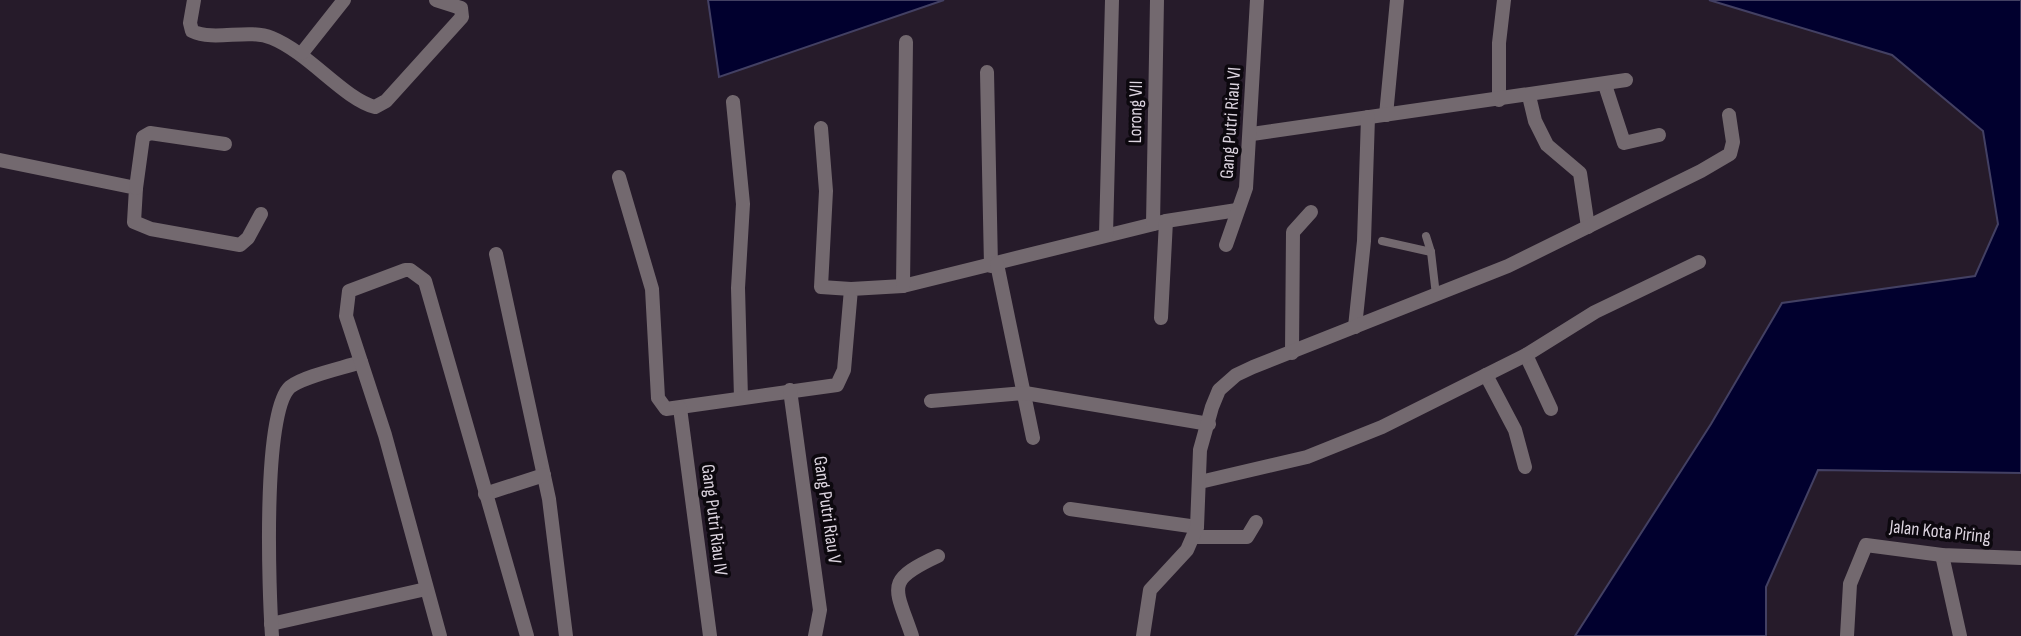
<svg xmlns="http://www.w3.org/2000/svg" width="2021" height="636" viewBox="0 0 2021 636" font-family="'Sofia Sans Condensed',sans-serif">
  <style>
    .water { fill: #01002e; stroke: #434063; stroke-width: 2 }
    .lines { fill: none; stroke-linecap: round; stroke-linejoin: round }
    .service { stroke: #73696f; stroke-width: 8 }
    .minor { stroke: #73696f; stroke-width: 14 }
    .labels { text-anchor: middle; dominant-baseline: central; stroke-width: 7; stroke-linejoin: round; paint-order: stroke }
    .street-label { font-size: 19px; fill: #dcd4df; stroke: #0c080e }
  </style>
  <rect width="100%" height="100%" fill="#261b2a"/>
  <!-- water -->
  <g class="water">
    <polygon points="708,0 944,0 719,77"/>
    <polygon points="1709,0 2021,0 2021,473 1818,470 1766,587 1766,636 1575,636 1711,424 1782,303 1975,276 1998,224 1983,131 1892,55"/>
  </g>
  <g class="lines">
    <!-- service -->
    <g class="service">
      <polyline points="1426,236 1431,252 1436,295"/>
      <polyline points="1382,241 1431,252"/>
    </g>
    <!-- minor -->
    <g class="minor">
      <path d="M194 0 190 23 192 31C215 42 247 28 272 38 309 53 344 99 375 107L386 101 462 17 461 8 436 0"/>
      <polyline points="302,53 344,0"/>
      <polyline points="987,72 991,266"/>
      <polyline points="1605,85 1624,143 1659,135"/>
      <polyline points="1529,96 1535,121 1547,145 1580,173 1588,227"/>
      <polyline points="1499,100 1499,43 1504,0"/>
      <polyline points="733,102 743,204 738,288 741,398"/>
      <polyline points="1386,115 1397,0"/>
      <polyline points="821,128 826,191 821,287 851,289"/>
      <polyline points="1252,134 1626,80"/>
      <polyline points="0,160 136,188 134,222 151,229 240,245 248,238 261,214"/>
      <polyline points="619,177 652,289 658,398 666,409 837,385 844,370 851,289 903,286 1166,221 1237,210"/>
      <polyline points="136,188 143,137 150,133 225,144"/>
      <polyline points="1153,224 1157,0"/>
      <polyline points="1106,235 1112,0"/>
      <polyline points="1226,245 1246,188 1257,0"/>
      <polyline points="496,254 549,499 566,636"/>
      <polyline points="997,264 1033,438"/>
      <polyline points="903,286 906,42"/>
      <polyline points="1161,318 1166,221"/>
      <polyline points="1355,327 1364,241 1368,117"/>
      <polyline points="1292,353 1293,232 1311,212"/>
      <polyline points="1526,355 1551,409"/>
      <polyline points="1486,375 1515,430 1525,467"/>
      <polyline points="790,390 820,610 815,636"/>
      <polyline points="931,401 1025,393 1209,424"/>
      <polyline points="680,408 710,636"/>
      <polyline points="1200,482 1307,457 1382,427 1526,355 1595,312 1699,262"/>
      <polyline points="485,494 544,475"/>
      <polyline points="1070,509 1197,527"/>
      <polyline points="1194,537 1247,537 1256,522"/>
      <polyline points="1942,555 1960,636"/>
      <polyline points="271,624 426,589"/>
      <path d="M272 636C269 594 262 412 290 387 304 376 343 368 361 362"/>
      <polyline points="440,636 385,435 346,316 349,291 405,270 410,270 425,281 527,636"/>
      <path d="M912 636C895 586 884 581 938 556"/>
      <polyline points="1143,636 1150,590 1187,550 1197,527 1200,450 1212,407 1219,390 1236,375 1253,367 1508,266 1701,171 1730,154 1733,142 1729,115"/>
      <polyline points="1847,636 1850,584 1866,545 1942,555 2021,558"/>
    </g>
  </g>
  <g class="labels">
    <!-- street labels -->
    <g class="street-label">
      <text transform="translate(1136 112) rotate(-89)">Lorong VII</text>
      <text transform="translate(1231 123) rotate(-86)">Gang Putri Riau VI</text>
      <text transform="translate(827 510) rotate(82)">Gang Putri Riau V</text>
      <text transform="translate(714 520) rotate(83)">Gang Putri Riau IV</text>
      <text transform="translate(1940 532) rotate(6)">Jalan Kota Piring</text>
    </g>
  </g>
</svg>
